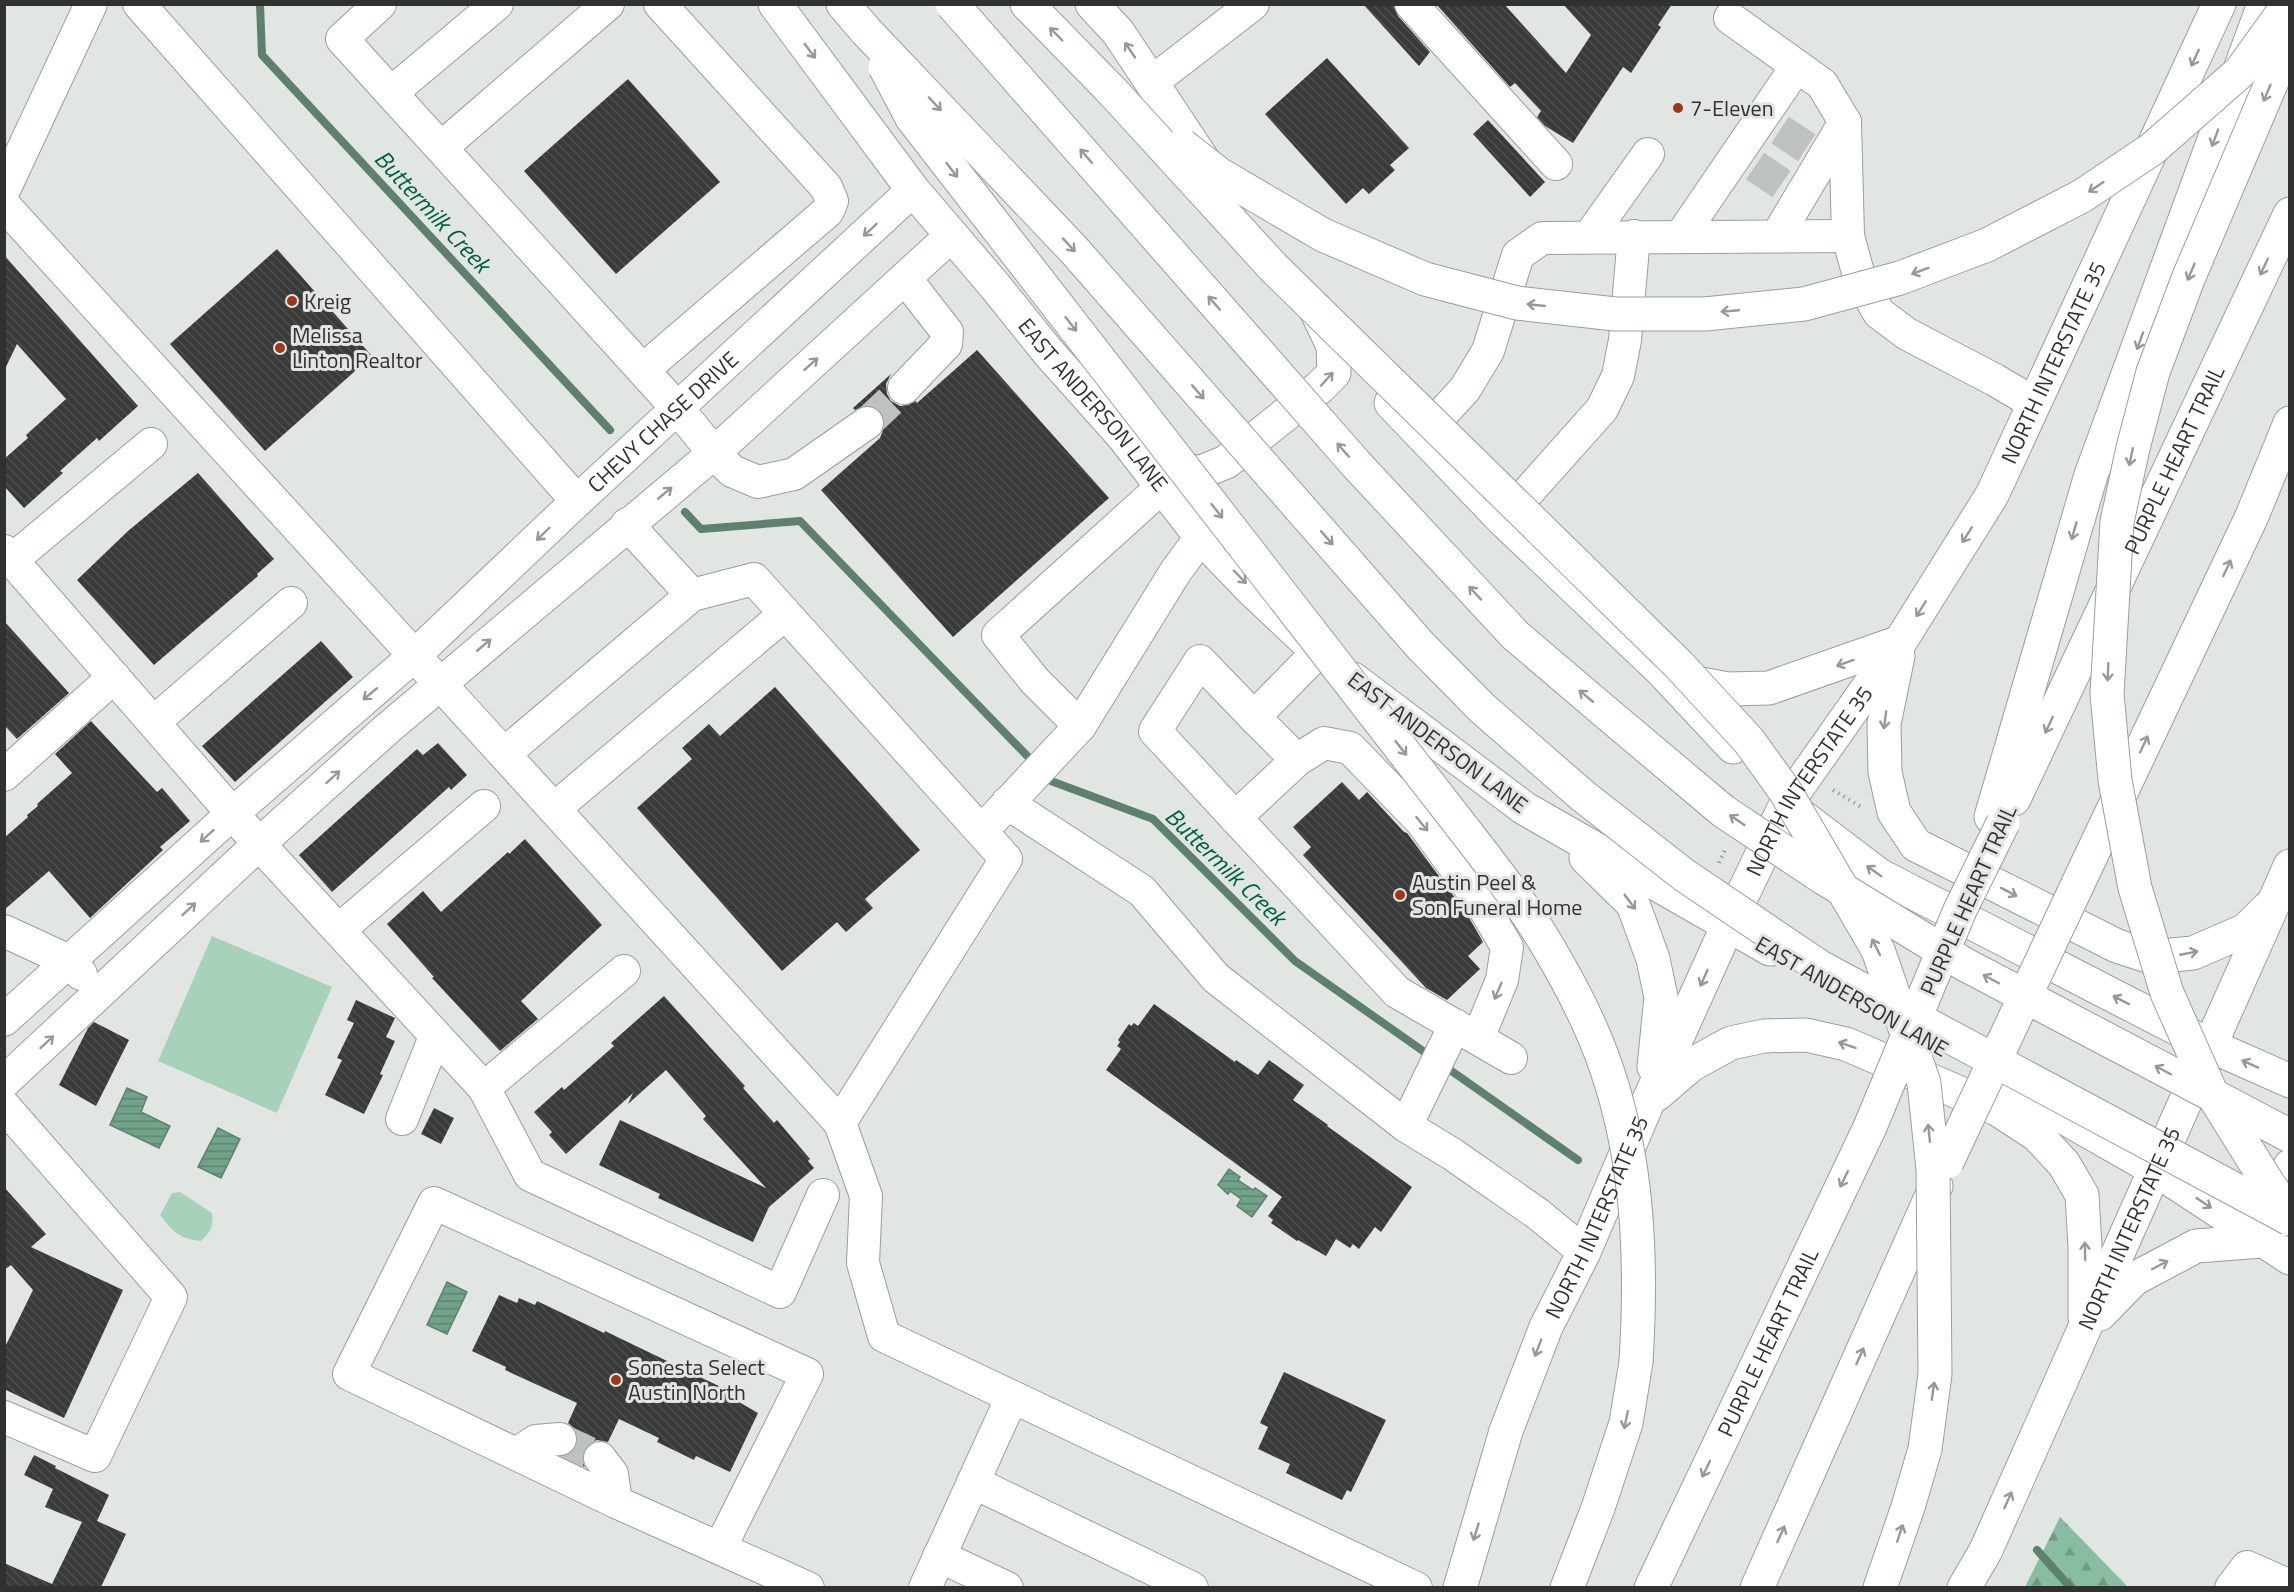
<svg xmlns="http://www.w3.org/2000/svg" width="2294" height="1592" viewBox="0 0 2294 1592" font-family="'Titillium Web',sans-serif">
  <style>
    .green { fill: #a8d1ba }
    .forest { fill: url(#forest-firs) }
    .water { fill: url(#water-rules); stroke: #5d816d; stroke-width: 1.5 }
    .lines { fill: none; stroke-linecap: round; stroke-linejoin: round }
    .stream { stroke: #5d816d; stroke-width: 8 }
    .building { fill: url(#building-back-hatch) }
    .minor-tunnel { stroke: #bec2bf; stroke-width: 32; stroke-dasharray: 32 16; stroke-linecap: butt }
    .minor-casing { stroke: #9a9e9b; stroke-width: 34 }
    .major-casing { stroke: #9a9e9b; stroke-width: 35 }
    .highway-casing { stroke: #9a9e9b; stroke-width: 35 }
    .path { stroke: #9c9f9d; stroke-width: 4; stroke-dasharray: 1.5 4.5; stroke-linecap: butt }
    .minor { stroke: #fff; stroke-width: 32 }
    .major { stroke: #fff; stroke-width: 33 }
    .highway { stroke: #fff; stroke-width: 33 }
    .highway-bridge-casing { stroke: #9a9e9b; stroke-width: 35; stroke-linecap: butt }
    .highway-bridge { stroke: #fff; stroke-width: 33 }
    .oneway { stroke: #989898 }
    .poi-dot { fill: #9e361b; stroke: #e2e6e3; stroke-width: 2 }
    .labels { text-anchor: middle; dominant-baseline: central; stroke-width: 6; stroke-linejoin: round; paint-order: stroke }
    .poi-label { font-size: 22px; fill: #303130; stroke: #e2e6e3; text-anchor: start }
    .street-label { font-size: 22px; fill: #303130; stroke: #e2e6e3 }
    .water-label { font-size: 24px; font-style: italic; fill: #01613e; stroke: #e2e6e3 }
  </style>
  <defs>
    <pattern id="forest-firs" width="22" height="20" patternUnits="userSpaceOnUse" patternTransform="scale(1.5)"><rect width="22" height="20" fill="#89bda1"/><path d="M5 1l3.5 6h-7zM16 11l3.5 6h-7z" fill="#709a84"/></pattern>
    <pattern id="water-rules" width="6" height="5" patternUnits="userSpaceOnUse" patternTransform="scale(1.5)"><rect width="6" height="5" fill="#70a387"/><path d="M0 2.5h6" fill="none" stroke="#5c856f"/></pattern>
    <pattern id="building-back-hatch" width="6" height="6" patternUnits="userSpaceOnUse" patternTransform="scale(1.5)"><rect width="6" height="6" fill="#383b39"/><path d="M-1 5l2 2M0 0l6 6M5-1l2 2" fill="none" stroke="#4d4f4d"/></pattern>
  </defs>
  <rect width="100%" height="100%" fill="#e2e6e3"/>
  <!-- green -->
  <g class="green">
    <polygon points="212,936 332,987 277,1113 158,1061"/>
    <path d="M180 1192 212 1213C214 1226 210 1233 201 1241 180 1239 173 1232 160 1215L172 1193Z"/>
  </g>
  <!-- forest -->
  <polygon class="forest" points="2060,1517 2128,1587 2025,1587"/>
  <!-- water -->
  <g class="water">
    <polygon points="127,1088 147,1097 141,1112 170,1126 159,1148 110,1125"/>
    <polygon points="218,1128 240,1139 221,1178 198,1167"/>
    <polygon points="1229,1169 1240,1177 1238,1180 1253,1190 1255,1188 1267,1196 1252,1217 1237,1206 1241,1199 1230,1191 1228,1194 1218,1185"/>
    <polygon points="447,1282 467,1292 447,1334 427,1325"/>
  </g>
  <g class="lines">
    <!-- stream -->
    <g class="stream">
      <polyline points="260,4 262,55 610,430"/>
      <polyline points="685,512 701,529 800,521 1035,764"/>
      <polyline points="1043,773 1051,781 1153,819 1295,961 1433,1058"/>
      <polyline points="1443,1065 1578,1160"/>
      <polyline points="2037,1550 2071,1588"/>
    </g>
  </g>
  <!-- building -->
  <g class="building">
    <polygon points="1363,4 1393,4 1398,16 1430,52 1419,66"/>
    <polygon points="1436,4 1504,4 1566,73 1591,35 1563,4 1672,4 1658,25 1661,27 1631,73 1623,67 1573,143 1545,126 1537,117 1541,111 1515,83 1510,87"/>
    <polygon points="1327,58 1409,148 1390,165 1395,170 1369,194 1363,188 1346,204 1265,114"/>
    <polygon points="628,79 720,182 616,274 524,171"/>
    <polygon points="1488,120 1545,182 1530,197 1473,134"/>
    <polygon points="277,249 372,356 265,451 170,344"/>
    <polygon points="4,255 138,406 99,441 97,438 60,471 63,473 24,508 4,486 4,459 28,438 26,435 66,399 17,344 4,371"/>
    <polygon points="977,350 1109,498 953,637 821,490 880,438 883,430 885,422 882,413 875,407 866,405 855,410 853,408 891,374 886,384 887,394 891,401 900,406 908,405 916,401 917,403"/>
    <polygon points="198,473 274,559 257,574 258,576 154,665 77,580 128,531"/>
    <polygon points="4,621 69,693 17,739 4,725"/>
    <polygon points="321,641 353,677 235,782 202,746"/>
    <polygon points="775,687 920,850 865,899 873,908 846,932 837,922 782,971 637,808 692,759 682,748 709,724 720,736"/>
    <polygon points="91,721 157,792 162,788 190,821 160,847 163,850 90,918 49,871 4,910 4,838 28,817 27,815 38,806 37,804 72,773 55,754"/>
    <polygon points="438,743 467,775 451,790 449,787 332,892 299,855 417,749 423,755"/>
    <polygon points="1342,782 1359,800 1367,792 1404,832 1407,833 1467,914 1483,942 1468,956 1480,969 1447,1000 1426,988 1303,855 1311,847 1293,827"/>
    <polygon points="525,839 602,925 521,1001 538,1019 500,1051 432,978 434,977 387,924 423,891 441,912 508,852 509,854"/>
    <polygon points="664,996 745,1086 743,1088 774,1123 777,1120 810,1159 808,1161 814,1168 769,1207 753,1242 658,1198 660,1194 599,1165 620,1120 766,1188 703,1119 706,1116 666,1070 628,1104 633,1093 566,1154 549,1135 552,1132 534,1112 562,1087 564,1090 614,1046 611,1043"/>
    <polygon points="356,1000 395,1018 386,1037 395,1041 380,1074 383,1075 364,1114 325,1095 342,1060 337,1058 354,1023 347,1020"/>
    <polygon points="1154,1004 1235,1062 1236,1060 1258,1075 1269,1060 1304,1085 1293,1100 1328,1125 1327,1126 1412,1187 1381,1232 1375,1227 1359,1249 1353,1244 1350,1248 1336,1239 1326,1256 1298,1240 1297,1241 1271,1223 1273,1220 1268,1216 1282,1197 1106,1070 1121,1049 1117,1046 1120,1042 1118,1040 1129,1024 1131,1026 1134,1023 1138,1026"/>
    <polygon points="94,1022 129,1040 96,1106 59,1085 88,1028"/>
    <polygon points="434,1108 454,1118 441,1144 421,1134"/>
    <polygon points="4,1187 46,1234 31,1247 123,1290 64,1418 4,1389 4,1349 33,1290 11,1265 4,1270"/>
    <polygon points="499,1295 517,1303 519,1298 535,1305 537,1301 604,1333 605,1331 727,1390 725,1394 758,1413 730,1472 696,1456 694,1460 657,1442 659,1438 619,1419 608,1442 597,1440 589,1444 584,1450 582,1460 585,1467 563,1457 571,1453 576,1446 578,1437 575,1429 568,1423 577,1403 505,1370 506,1367 472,1351"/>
    <polygon points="1284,1372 1386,1420 1351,1492 1347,1490 1342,1500 1286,1473 1290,1464 1258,1449 1268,1427 1260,1423"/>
    <polygon points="34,1455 56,1466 55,1468 109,1495 97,1521 126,1534 101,1587 4,1587 4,1563 52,1584 82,1522 45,1507 53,1489 24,1475"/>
  </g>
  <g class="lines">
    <!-- minor-tunnel -->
    <g class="minor-tunnel">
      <polyline points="1780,130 1815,153"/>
      <polyline points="1755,166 1789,189"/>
      <polyline points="867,423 904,388"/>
      <polyline points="560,1439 600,1458"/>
    </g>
    <!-- minor casing -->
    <g class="minor-casing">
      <g id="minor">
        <polyline points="139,4 577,501"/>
        <polyline points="380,4 342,39 391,93"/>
        <polyline points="497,4 391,93 678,409 714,453 732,471 758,482 794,474 867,423"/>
        <polyline points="1411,4 1556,164"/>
        <polyline points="1730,18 1822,84 1845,122 1848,236 1860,280 1879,313 1907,334 1995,380 2034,403"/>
        <polyline points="1152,82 1253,4"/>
        <polyline points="442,147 608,4"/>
        <polyline points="4,190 91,4"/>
        <polyline points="4,205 840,1123 866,1196 863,1263 884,1336 1416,1588"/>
        <polyline points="1681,236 1797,66"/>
        <polyline points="1777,236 1845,122"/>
        <polyline points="1589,237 1648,154"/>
        <polyline points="643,370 828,211 832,201 826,187 660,4"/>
        <polyline points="904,388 946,344 947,332 905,278"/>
        <polyline points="1422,436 1465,389 1488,351 1518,255 1542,238 1848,236"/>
        <polyline points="1503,520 1602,409 1618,376 1625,340 1634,236"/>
        <polyline points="627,524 692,595"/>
        <polyline points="4,551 259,844 484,1088 530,1175 780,1292 823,1195"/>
        <polyline points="12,560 151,444"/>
        <polyline points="1254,717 1200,661 1155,731 1397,992 1511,1058"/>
        <polyline points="154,722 291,603"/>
        <polyline points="1080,726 1035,681 998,635 1162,487"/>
        <polyline points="504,754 692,595 754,579 1006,859 840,1123"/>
        <polyline points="1297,760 1254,717 1318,652"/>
        <polyline points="4,775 114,677"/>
        <polyline points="1007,803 1142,891 1216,978 1406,1126 1452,1154 1538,1214 1584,1252"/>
        <polyline points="554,809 785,614"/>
        <polyline points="994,818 1080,726 1176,571 1201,537"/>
        <polyline points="1235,818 1297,760 1324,743 1350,748 1421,821 1482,904 1507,947 1502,980 1478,1038"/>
        <polyline points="339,930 484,806"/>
        <polyline points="4,931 69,961 81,974"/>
        <path id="s1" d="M4 1020 233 813 414 656 577 501 913 190"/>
        <polyline points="4,1082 259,844 387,729 714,453 952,235"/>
        <polyline points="484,1088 624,971"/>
        <polyline points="4,1106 171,1297 95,1456 4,1417"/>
        <polyline points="402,1119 435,1037"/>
        <polyline points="1406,1126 1455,1025"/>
        <polyline points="516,1454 536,1441 560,1439"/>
        <polyline points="600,1458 612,1474 616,1502"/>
        <polyline points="973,1482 1192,1588"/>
        <polyline points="720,1548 807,1374 434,1203 349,1374 616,1502 808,1588"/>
        <polyline points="939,1556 1007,1588"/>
        <polyline points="925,1588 1012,1397"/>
        <polyline points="2231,1588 2247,1567 2290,1586"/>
      </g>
    </g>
    <!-- major casing -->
    <g class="major-casing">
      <g id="major">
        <path id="s2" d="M775 4 913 190 995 286 1048 352 1122 435 1201 537 1253 591 1304 639"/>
        <polyline points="1092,4 1118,32 1207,166"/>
        <polyline points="1391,403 1503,520 1661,670 1733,747"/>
        <polyline points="1164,463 1199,473 1226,462 1320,387 1334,373 1333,346 1315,308"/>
        <polyline points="1898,656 1884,724 1885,772 1894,812 1916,845 2117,946 2151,957 2193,953 2246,930 2268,908"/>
        <polyline points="1680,677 1701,684 1728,689 1769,688 1900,642"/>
        <polyline points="1353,679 1524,808 1770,949"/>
        <polyline points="1796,812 1879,875 2211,1046 2290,1081"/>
        <polyline points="1586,858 1633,904 1653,959 1661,997 1654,1067"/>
        <polyline points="2002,1082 2156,1170 2290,1258"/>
        <polyline points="1656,1095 1691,1065 1731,1043 1764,1036 1806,1035 1846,1044 1997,1109 2037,1135 2064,1164 2082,1195 2085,1247 2085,1317"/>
        <polyline points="2277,1220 2273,1199 2290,1166"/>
        <polyline points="2100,1314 2134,1279 2196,1246 2262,1241"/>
        <path id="s3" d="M1460 1588 1506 1431 1546 1327 1584 1252 1648 1102 1728 925 1786 804 1900 642 1992 495 2219 4"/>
        <path id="s4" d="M1964 1588 1986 1550 2290 866"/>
      </g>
    </g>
    <!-- highway casing -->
    <g class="highway-casing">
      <g id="highway">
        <polyline points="843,4 866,31"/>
        <polyline points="1027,4 1112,91"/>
        <path id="s5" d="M2014 799 2290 214"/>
        <polyline points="1991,817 2091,475 2264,4"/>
        <polyline points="2092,854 2252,516 2290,423"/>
        <polyline points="1567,1588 1598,1508 1626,1423 1636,1362"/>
        <path id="s6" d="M1651 1588 1870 1127"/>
        <polyline points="1757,1588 1936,1186"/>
        <polyline points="1880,1588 1908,1507 1925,1449"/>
      </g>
    </g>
    <!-- path -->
    <g class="path">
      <polyline points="1833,790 1863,808"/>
      <polyline points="1719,863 1726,848"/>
    </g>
    <!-- minor -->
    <use href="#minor" class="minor"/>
    <!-- major -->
    <use href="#major" class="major"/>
    <!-- highway -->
    <use href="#highway" class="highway"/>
    <!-- highway-bridge casing -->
    <g class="highway-bridge-casing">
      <g id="highway-bridge">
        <polyline points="952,4 1356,464 1515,635 1603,710 1723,811 1822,877 1964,964 2290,1136"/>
        <polyline points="866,31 1074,250 1420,645 1482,708 1583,796 1684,875 1820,967 2290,1219"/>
        <polyline points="2290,39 2188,279 2153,372 2133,448 2117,522 2107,694 2115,780 2135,888 2167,993 2210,1090 2269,1185 2290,1213"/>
        <path d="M885 67 912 118 1483 854C1500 877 1519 900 1534 924 1563 970 1590 1019 1607 1070 1639 1164 1642 1264 1636 1362"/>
        <polyline points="1112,91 1273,267 1679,665 1749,741 1785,791 1878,950 1924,1083 1933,1169 1935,1374 1925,1449"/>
        <polyline points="1182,145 1219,174 1323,235 1425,279 1517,303 1615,314 1705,314 1804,304 1900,278 1987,245 2082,196 2152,149 2240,72 2289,4"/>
        <polyline points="1870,1127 1960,910 2003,823"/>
        <polyline points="1947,1162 2092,854"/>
      </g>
    </g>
    <!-- highway-bridge -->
    <use href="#highway-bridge" class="highway-bridge"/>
  </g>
  <!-- one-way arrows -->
  <defs><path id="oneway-shaft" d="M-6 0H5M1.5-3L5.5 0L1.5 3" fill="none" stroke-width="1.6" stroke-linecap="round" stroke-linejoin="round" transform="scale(1.5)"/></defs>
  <g class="oneway">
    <use href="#oneway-shaft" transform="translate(1056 34) rotate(-135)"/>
    <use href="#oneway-shaft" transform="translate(1130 50) rotate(-124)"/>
    <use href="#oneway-shaft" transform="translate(810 51) rotate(53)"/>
    <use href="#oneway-shaft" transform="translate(2195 58) rotate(115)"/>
    <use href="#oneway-shaft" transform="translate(2267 93) rotate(113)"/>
    <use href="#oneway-shaft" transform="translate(935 104) rotate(47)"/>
    <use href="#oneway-shaft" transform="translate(2215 138) rotate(110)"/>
    <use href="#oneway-shaft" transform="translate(1086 156) rotate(-131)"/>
    <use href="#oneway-shaft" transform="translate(952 170) rotate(52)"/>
    <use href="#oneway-shaft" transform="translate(2096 187) rotate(146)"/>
    <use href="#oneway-shaft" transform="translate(870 230) rotate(137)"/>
    <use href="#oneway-shaft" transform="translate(1069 245) rotate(47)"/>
    <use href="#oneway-shaft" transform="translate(2264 267) rotate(115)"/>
    <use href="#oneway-shaft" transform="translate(1920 271) rotate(159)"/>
    <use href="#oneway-shaft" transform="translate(2191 272) rotate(113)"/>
    <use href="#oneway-shaft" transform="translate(1214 303) rotate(-131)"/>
    <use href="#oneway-shaft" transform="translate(1536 305) rotate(-174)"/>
    <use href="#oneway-shaft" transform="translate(1730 311) rotate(175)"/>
    <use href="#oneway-shaft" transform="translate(1071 324) rotate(52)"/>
    <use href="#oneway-shaft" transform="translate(2140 341) rotate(110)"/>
    <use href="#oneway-shaft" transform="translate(811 364) rotate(-42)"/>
    <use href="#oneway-shaft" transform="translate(1327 379) rotate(-48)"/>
    <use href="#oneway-shaft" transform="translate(1198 392) rotate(49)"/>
    <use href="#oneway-shaft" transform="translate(1343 450) rotate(-131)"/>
    <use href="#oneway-shaft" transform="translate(2131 457) rotate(102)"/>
    <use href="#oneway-shaft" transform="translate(665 493) rotate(-40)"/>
    <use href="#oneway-shaft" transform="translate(1217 511) rotate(52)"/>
    <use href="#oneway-shaft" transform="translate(2074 531) rotate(106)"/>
    <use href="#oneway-shaft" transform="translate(543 534) rotate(136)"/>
    <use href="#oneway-shaft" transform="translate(1967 535) rotate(122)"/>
    <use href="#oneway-shaft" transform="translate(1327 538) rotate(49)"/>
    <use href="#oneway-shaft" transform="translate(2227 568) rotate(-65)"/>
    <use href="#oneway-shaft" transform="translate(1240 577) rotate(46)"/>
    <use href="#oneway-shaft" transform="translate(1475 593) rotate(-133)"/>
    <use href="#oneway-shaft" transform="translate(1921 609) rotate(122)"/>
    <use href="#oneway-shaft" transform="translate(484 645) rotate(-40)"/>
    <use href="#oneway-shaft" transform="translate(1845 663) rotate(160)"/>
    <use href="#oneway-shaft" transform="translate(2108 672) rotate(92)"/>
    <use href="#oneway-shaft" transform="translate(370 694) rotate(140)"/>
    <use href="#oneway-shaft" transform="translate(1586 696) rotate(-140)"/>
    <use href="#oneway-shaft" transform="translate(1885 720) rotate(98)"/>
    <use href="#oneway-shaft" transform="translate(2049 725) rotate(115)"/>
    <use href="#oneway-shaft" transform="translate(2144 744) rotate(-65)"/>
    <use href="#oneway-shaft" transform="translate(1401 748) rotate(52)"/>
    <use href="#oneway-shaft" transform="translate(333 777) rotate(-42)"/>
    <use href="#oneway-shaft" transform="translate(1737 820) rotate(-146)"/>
    <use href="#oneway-shaft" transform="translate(1422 824) rotate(51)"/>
    <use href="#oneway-shaft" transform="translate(207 836) rotate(138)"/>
    <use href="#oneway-shaft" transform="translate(1874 871) rotate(-145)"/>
    <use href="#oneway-shaft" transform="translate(2009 892) rotate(27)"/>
    <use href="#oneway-shaft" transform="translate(1630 902) rotate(53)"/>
    <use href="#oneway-shaft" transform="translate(189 909) rotate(-43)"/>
    <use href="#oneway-shaft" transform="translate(1876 947) rotate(-116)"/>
    <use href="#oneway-shaft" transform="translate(2189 953) rotate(-11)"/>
    <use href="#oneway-shaft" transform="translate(1704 978) rotate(114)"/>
    <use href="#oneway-shaft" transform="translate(1991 979) rotate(-152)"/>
    <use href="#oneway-shaft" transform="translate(1498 991) rotate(113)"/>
    <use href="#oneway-shaft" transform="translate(2121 1000) rotate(-153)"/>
    <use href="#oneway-shaft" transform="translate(47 1042) rotate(-43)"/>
    <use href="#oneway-shaft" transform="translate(1847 1045) rotate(-161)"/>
    <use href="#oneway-shaft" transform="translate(2250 1064) rotate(-156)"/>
    <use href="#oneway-shaft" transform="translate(2163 1070) rotate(-152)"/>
    <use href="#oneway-shaft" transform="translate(1929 1133) rotate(-96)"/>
    <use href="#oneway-shaft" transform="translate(1844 1179) rotate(116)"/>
    <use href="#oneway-shaft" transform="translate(2204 1203) rotate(34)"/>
    <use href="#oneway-shaft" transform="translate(2085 1251) rotate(-91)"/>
    <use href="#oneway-shaft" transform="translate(2160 1265) rotate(-28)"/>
    <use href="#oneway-shaft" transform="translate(1538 1348) rotate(111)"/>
    <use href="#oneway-shaft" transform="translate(1860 1356) rotate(-66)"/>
    <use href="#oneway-shaft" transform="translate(1933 1391) rotate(-82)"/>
    <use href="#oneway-shaft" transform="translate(1626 1420) rotate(102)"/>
    <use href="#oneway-shaft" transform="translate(1706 1469) rotate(116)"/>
    <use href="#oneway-shaft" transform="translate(2008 1500) rotate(-66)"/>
    <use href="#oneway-shaft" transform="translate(1476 1532) rotate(107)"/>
    <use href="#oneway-shaft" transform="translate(1900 1533) rotate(-72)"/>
    <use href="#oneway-shaft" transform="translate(1781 1534) rotate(-66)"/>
  </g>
  <!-- markers -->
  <g class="poi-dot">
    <circle cx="1678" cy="108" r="6"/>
    <circle cx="292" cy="301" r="6"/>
    <circle cx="280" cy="348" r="6"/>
    <circle cx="1400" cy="895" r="6"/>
    <circle cx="616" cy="1380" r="6"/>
  </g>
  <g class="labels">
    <!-- poi labels -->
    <g class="poi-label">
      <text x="1690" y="108">7-Eleven</text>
      <text x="304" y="301">Kreig</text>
      <text x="292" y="335">Melissa<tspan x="292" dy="25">Linton Realtor</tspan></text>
      <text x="1412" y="882">Austin Peel &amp;<tspan x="1412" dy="25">Son Funeral Home</tspan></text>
      <text x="628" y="1367">Sonesta Select<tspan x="628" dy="25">Austin North</tspan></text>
    </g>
    <!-- street labels -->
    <g class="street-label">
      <text stroke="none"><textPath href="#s3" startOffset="1368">NORTH INTERSTATE 35</textPath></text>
      <text stroke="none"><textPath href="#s2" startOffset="512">EAST ANDERSON LANE</textPath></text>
      <text stroke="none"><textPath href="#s1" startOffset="890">CHEVY CHASE DRIVE</textPath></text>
      <text stroke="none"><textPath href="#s5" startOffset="375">PURPLE HEART TRAIL</textPath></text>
      <text transform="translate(1438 742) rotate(37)">EAST ANDERSON LANE</text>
      <text stroke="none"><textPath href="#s3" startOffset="882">NORTH INTERSTATE 35</textPath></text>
      <text transform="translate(1968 900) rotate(-66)">PURPLE HEART TRAIL</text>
      <text transform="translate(1852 996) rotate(30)">EAST ANDERSON LANE</text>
      <text stroke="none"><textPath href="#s3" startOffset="396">NORTH INTERSTATE 35</textPath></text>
      <text stroke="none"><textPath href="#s4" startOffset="396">NORTH INTERSTATE 35</textPath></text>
      <text stroke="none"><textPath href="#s6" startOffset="272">PURPLE HEART TRAIL</textPath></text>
    </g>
    <!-- water labels -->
    <g class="water-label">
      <text transform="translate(433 211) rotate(47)">Buttermilk Creek</text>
      <text transform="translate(1226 866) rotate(44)">Buttermilk Creek</text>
    </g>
  </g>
  <!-- border -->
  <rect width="2294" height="1592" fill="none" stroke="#303130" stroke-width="12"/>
</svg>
